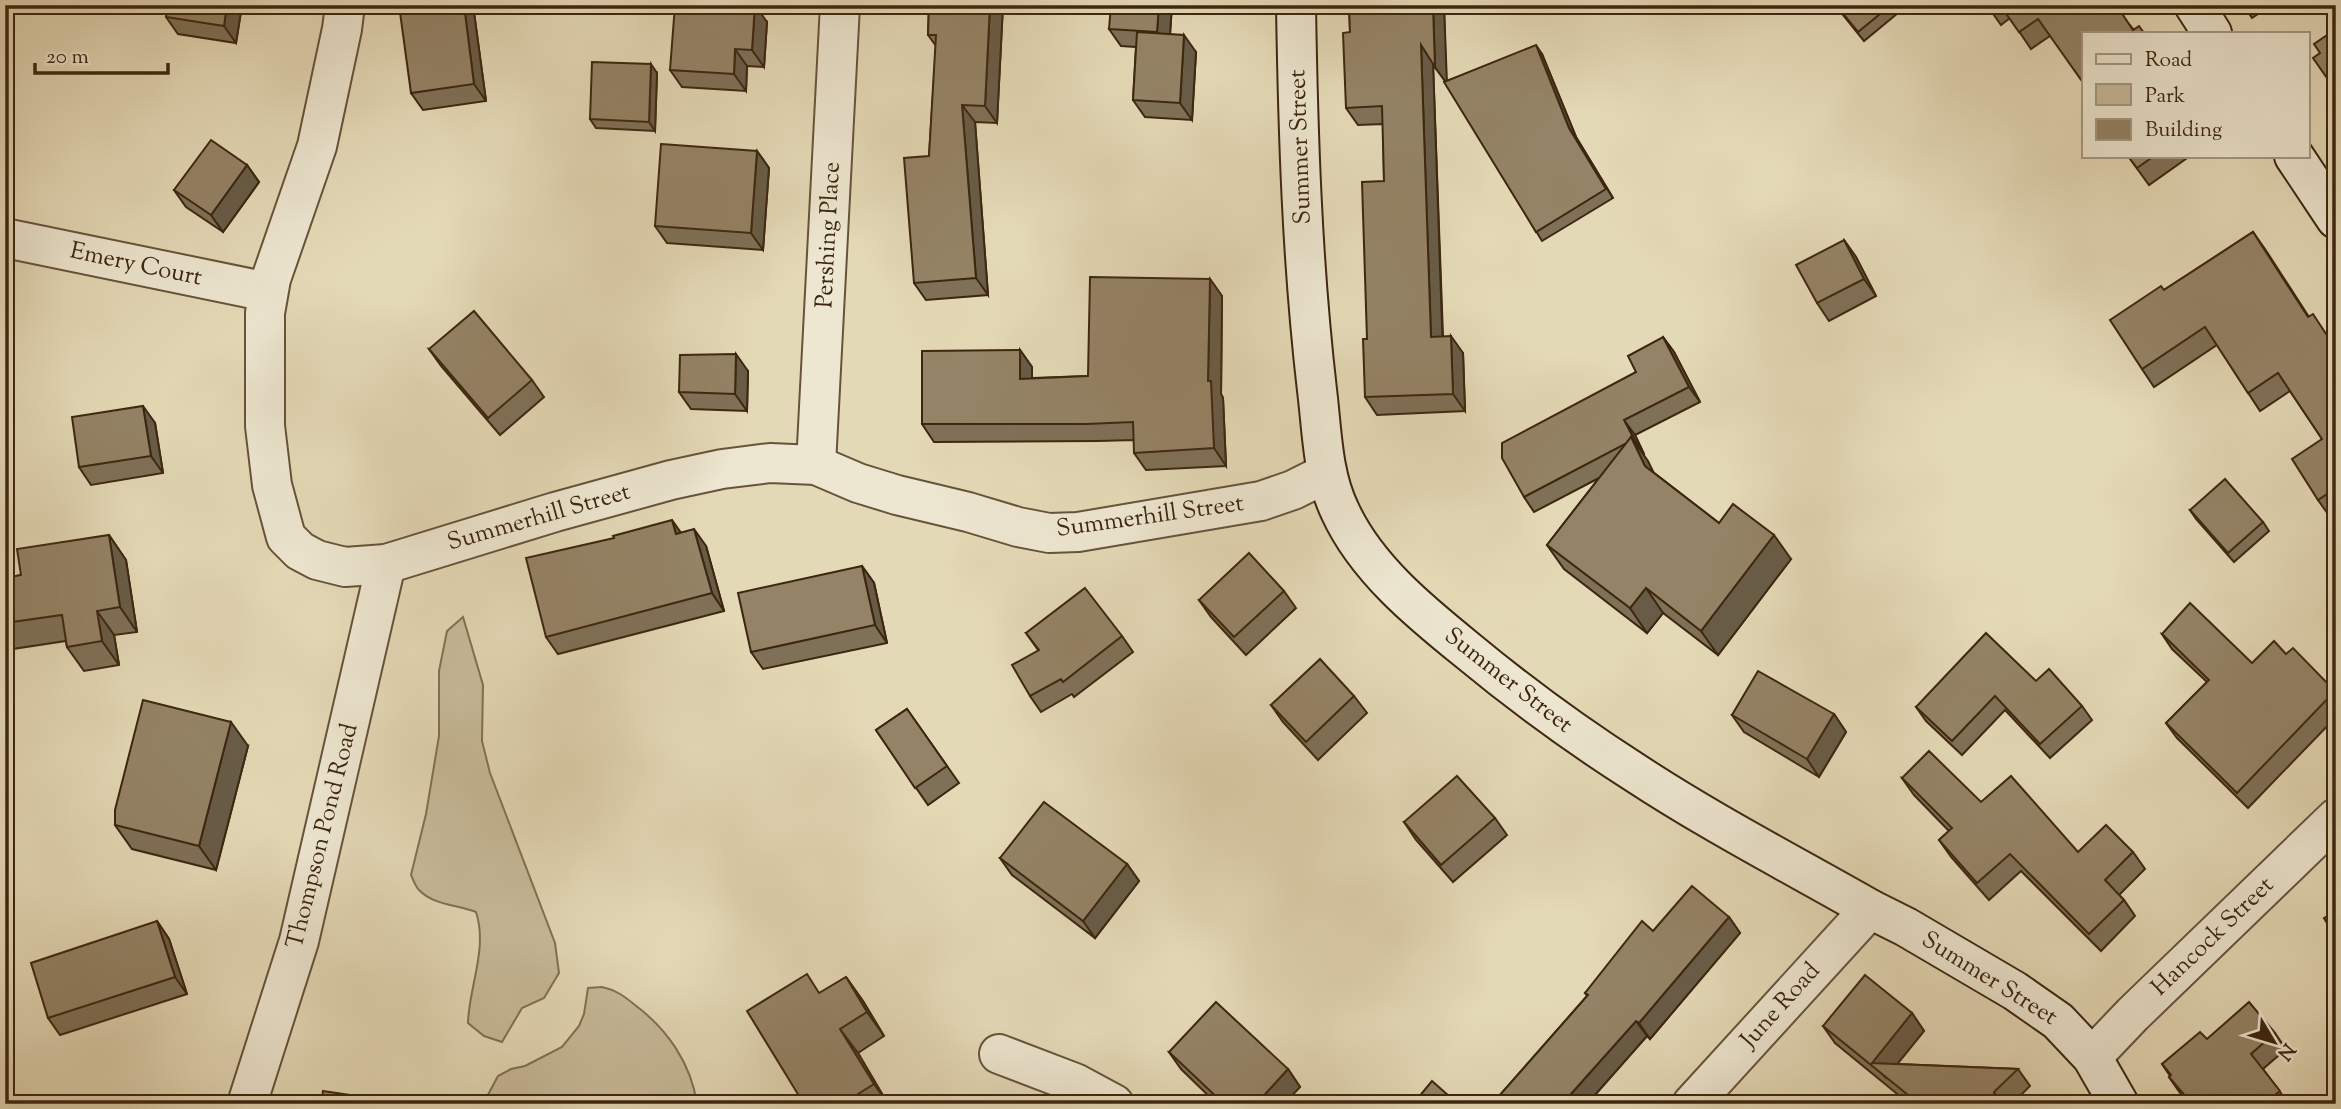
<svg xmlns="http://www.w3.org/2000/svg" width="2341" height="1109" viewBox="0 0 2341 1109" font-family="'Sorts Mill Goudy',serif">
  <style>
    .green { fill: #c8bb9a; stroke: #827055; stroke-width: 2 }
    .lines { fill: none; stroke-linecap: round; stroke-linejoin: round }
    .street-casing { stroke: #67533a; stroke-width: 42 }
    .secondary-casing { stroke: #3d2610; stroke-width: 42 }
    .street { stroke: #ede6d0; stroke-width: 38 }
    .secondary { stroke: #ede6d0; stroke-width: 38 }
    .wall { fill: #7f7158; stroke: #3d2610; stroke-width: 2 }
    .shaded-wall { fill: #685c47; stroke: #3d2610; stroke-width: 2 }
    .building { fill: #948366; stroke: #3d2610; stroke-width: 2 }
    .labels { text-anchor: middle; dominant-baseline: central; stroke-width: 7; stroke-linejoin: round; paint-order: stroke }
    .street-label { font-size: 24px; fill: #3d2610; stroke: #ede6d0 }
  </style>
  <rect width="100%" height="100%" fill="#e4d9b6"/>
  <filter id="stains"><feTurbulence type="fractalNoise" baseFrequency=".00286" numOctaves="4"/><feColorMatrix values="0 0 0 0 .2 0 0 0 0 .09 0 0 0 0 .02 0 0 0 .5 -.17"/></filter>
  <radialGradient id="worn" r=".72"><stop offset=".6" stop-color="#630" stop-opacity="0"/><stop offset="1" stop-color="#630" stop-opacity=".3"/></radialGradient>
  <!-- green -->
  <g class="green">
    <path d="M463 617 483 685 482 741 490 773 555 943 559 973 544 998 522 1008 502 1042 484 1036 468 1023C469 986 488 949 476 912 458 905 433 905 419 890 415 886 413 879 411 875L426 814 439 736V671L447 631Z"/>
    <path d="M602 987C616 990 624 996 635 1005 667 1029 691 1063 697 1104H483L498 1076 511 1069 525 1066 562 1047 579 1026 584 1014 588 988Z"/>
  </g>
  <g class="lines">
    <!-- street casing -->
    <g class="street-casing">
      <g id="street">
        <polyline points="345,5 342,29 317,146 271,279 265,313 265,426 272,485 286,537 300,551 317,560 345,567 386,564 555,512 671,480 722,469 770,463 816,465 858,483 897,495 968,512 1018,527 1049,533 1078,532 1261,501 1293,490 1327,473"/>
        <polyline points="5,238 268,292"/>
        <polyline points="816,465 840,5"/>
        <polyline points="999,1054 1075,1083 1114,1104"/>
        <polyline points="2092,1057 2133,1014 2336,818"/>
        <polyline points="247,1104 299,941 386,564"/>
        <polyline points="1692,1104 1870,909"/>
      </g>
    </g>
    <!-- secondary casing -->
    <g class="secondary-casing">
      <g id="secondary">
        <path d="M1296 5C1298 133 1302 262 1317 390 1322 430 1322 474 1340 511 1366 568 1420 612 1467 650 1520 694 1576 735 1634 772 1710 822 1791 864 1870 909L1906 927 2015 991 2058 1021 2092 1057 2119 1104"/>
        <polyline points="2194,5 2212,33"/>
        <polyline points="2294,156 2336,219"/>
      </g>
    </g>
    <!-- street -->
    <use href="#street" class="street"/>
    <!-- secondary -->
    <use href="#secondary" class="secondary"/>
  </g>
  <!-- wall -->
  <g class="wall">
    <polygon points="168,5 242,5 236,43 178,34 166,17"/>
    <polygon points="473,5 486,101 423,110 411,93"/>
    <polygon points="929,5 1003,5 997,123 975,122 988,295 926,300 914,283 929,156 936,46 928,35"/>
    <polygon points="1172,5 1170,34 1196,52 1192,120 1145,117 1133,100 1136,47 1121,46 1109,29"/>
    <polygon points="1349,5 1463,5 1444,6 1446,81 1542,54 1576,137 1613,198 1542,241 1445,81 1433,65 1443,336 1463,353 1465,411 1377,415 1365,397 1367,339 1384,181 1383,124 1358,125 1346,108 1350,32"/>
    <polygon points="1835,5 1902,5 1904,8 1864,41"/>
    <polygon points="1987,5 2112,5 2134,30 2144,33 2050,36 2031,49 2010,18 2001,25"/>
    <polygon points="2243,5 2272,5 2252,18"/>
    <polygon points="767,22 764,67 747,66 746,91 682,87 670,70"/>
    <polygon points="657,73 655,131 596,128 590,119"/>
    <polygon points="757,151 769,168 763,250 667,243 655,226"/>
    <polygon points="2128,156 2190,156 2149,185"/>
    <polygon points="247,165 259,182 223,232 186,207 174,190"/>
    <polygon points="2253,232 2308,317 2336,348 2336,513 2330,517 2318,500 2322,439 2290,391 2260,411 2217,345 2154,387 2142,369 2164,290"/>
    <polygon points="1844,240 1856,257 1876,296 1829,321 1817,303"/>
    <polygon points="1210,279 1222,296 1221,394 1223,398 1226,466 1146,470 1134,453 1134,440 1098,441 934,442 922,424 1020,350 1032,367 1032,378 1088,376"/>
    <polygon points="1663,337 1674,352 1700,402 1635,435 1644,454 1643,455 1653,472 1719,523 1791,559 1718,655 1663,613 1647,633 1564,569 1547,545 1599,478 1534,512 1524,497 1636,372"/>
    <polygon points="429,349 532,380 544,397 500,435 441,366"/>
    <polygon points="748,371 747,411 691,409 679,392"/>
    <polygon points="155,423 163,473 91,485 79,467"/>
    <polygon points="2190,510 2263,522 2269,531 2234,562 2196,519"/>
    <polygon points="681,533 706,546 724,611 558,654 546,637"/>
    <polygon points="109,535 126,560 137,632 114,635 119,665 84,671 67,647 66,641 6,650 5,578 21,575"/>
    <polygon points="862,566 874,583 887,643 763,669 751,652"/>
    <polygon points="1284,591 1296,608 1246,655 1211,617 1199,600"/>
    <polygon points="1026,633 1122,636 1133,652 1074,697 1072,694 1041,712 1030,696 1038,650"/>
    <polygon points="2162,634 2252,663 2286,654 2336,692 2336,717 2248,808 2177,738 2166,723 2207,682 2172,649"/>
    <polygon points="2036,681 2082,706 2092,720 2050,758 2005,710 1962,755 1926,721 1916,707"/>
    <polygon points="1354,696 1367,713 1318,760 1283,722 1271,705"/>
    <polygon points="907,709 959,783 928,805 876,730"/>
    <polygon points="1834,714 1846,732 1819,777 1744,732 1732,715"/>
    <polygon points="248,746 216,870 132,849 115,825"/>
    <polygon points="1902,778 1981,802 2078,852 2133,852 2145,869 2119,895 2124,900 2135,916 2101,951 2021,871 1989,900 1951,857 1939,840 1949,831 1914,795"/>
    <polygon points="1495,818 1507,835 1453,882 1416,840 1404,822"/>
    <polygon points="1000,858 1127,864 1139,881 1095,938 1012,875"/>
    <polygon points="1729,917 1740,933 1650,1039 1647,1036 1587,1104 1492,1104 1587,996 1585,993 1653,931"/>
    <polygon points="157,921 169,939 187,994 60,1035 48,1018"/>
    <polygon points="846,977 863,1001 884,1036 858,1053 888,1104 804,1104 820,993"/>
    <polygon points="1912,1013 1924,1031 1897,1064 2018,1069 2030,1086 2012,1104 1907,1104 1907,1102 1835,1043 1823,1026"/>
    <polygon points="2275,1033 2286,1049 2263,1069 2289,1104 2189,1104 2180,1093 2169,1077 2170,1076 2162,1064 2207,1039"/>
    <polygon points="1169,1052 1288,1069 1300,1087 1284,1104 1217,1104 1181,1069"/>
  </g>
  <!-- shaded-wall -->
  <g class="shaded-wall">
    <polygon points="227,5 242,5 236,43 224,26"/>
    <polygon points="464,5 473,5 486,101 474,84"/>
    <polygon points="755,5 767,22 764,67 752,50"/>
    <polygon points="990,5 1003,5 997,123 985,106"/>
    <polygon points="1159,5 1172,5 1169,49 1157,32"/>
    <polygon points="1433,5 1444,6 1447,84 1435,67"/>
    <polygon points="1184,35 1196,52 1192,120 1180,103"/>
    <polygon points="1421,45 1433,62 1443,354 1431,337"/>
    <polygon points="1536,45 1542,54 1576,137 1613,198 1569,128"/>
    <polygon points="735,49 747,66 746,91 734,74"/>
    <polygon points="651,64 657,73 655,131 649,122"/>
    <polygon points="962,105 975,122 988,295 976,278"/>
    <polygon points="757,151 769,168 763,250 751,233"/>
    <polygon points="247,165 259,182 223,232 211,215"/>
    <polygon points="2253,232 2265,249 2320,334 2308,317"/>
    <polygon points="1844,240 1856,257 1876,296 1864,279"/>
    <polygon points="1210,279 1222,296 1221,394 1223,398 1226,466 1214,448 1208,381"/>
    <polygon points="1451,336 1463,353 1465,411 1453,394"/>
    <polygon points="1663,337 1674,352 1700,402 1689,387"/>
    <polygon points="1020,350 1032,367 1032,396 1020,379"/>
    <polygon points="736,354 748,371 747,411 735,394"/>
    <polygon points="143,406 155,423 163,473 151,456"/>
    <polygon points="1624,420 1635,435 1644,454 1634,439"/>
    <polygon points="1631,437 1648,461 1662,490 1645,466"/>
    <polygon points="672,520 684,537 676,534"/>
    <polygon points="694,529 706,546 724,611 712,593"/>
    <polygon points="109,535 126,560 137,632 120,607"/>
    <polygon points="1774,535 1791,559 1718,655 1701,631"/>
    <polygon points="862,566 874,583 887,643 875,625"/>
    <polygon points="1646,588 1663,613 1647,633 1630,608"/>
    <polygon points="97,611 114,635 119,665 102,641"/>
    <polygon points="1834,714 1846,732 1819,777 1807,759"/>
    <polygon points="231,722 248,746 216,870 199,846"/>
    <polygon points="1127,864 1139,881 1095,938 1083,921"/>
    <polygon points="1729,917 1740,933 1650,1039 1639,1023"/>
    <polygon points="157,921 169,939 187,994 175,977"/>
    <polygon points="846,977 863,1001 884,1036 867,1012"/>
    <polygon points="1912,1013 1924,1031 1886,1078 1872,1063"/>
    <polygon points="1636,1021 1647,1036 1587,1104 1562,1104"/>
    <polygon points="840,1029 858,1053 888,1104 874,1084"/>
    <polygon points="1288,1069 1300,1087 1284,1104 1256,1104"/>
    <polygon points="1994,1092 2002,1104 1993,1104"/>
  </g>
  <!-- building -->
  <g class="building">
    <polygon points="168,5 227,5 224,26 166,17"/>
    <polygon points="399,5 464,5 474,84 411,93"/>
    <polygon points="675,5 755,5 752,50 735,49 734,74 670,70"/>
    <polygon points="929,5 990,5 985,106 962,105 976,278 914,283 904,158 929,156 936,35 928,35"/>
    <polygon points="1111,5 1159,5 1157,32 1109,29"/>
    <polygon points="1349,5 1433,5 1435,67 1421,45 1431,337 1451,336 1453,394 1365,397 1363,339 1367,339 1362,182 1384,181 1382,106 1346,108 1343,33 1350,32"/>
    <polygon points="1836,5 1891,5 1858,32"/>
    <polygon points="2000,5 2112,5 2114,8 2117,6 2133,30 2139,26 2144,33 2084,33 2084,84 2038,19 2019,32"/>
    <polygon points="2243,5 2252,5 2246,9"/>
    <polygon points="2336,29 2336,91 2313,58 2320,53 2314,44"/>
    <polygon points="1137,32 1184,35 1180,103 1133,100"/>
    <polygon points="1536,45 1569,128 1606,189 1536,232 1444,82"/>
    <polygon points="592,62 651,64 649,122 590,119"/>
    <polygon points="211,140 247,165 211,215 174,190"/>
    <polygon points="661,144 757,151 751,233 655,226"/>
    <polygon points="2128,156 2154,156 2137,168"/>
    <polygon points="2253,232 2308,317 2313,314 2336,349 2336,488 2318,500 2292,459 2322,439 2278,373 2248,393 2205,327 2142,369 2110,320 2161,286 2164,290"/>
    <polygon points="1844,240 1864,279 1817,303 1796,265"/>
    <polygon points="1090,277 1210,279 1208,381 1211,381 1214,448 1134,453 1133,422 1086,424 922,424 922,351 1020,350 1020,379 1088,376"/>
    <polygon points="474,311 532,380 488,418 429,349"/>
    <polygon points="1663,337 1689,387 1624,420 1634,439 1632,440 1631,437 1627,443 1524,497 1502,458 1502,443 1636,372 1628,356"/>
    <polygon points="736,354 735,394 679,392 680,355"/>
    <polygon points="143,406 151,456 79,467 72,417"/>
    <polygon points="1631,437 1645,466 1719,523 1733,504 1774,535 1701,631 1646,588 1630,608 1547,545"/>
    <polygon points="2225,479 2263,522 2228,553 2190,510"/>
    <polygon points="672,520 676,534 694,529 712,593 546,637 526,558 614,538 613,536"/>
    <polygon points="109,535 120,607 97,611 102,641 67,647 62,615 5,623 5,578 21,575 17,549"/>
    <polygon points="1249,553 1284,591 1234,637 1199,600"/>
    <polygon points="862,566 875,625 751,652 738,593"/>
    <polygon points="1085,588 1122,636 1063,682 1061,679 1030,696 1012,665 1039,650 1026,633"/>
    <polygon points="2190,603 2252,663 2274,641 2286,654 2293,648 2335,691 2237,793 2166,723 2209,680 2162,634"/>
    <polygon points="1986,633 2036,681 2049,669 2082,706 2040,744 1995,696 1952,741 1916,707"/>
    <polygon points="1320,659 1354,696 1306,742 1271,705"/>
    <polygon points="1758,671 1834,714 1807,759 1732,715"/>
    <polygon points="143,700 231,722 199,846 115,825 115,810"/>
    <polygon points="907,709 947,766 915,788 876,730"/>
    <polygon points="1929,751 1981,802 2011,776 2078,852 2106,825 2133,852 2105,880 2124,900 2089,934 2010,854 1977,883 1939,840 1952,828 1902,778"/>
    <polygon points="1457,776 1495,818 1441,865 1404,822"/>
    <polygon points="1044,802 1127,864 1083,921 1000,858"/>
    <polygon points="1692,886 1729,917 1639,1023 1636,1021 1562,1104 1556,1104 1551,1100 1548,1104 1492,1104 1588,995 1585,993 1642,921 1653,931"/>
    <polygon points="2336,911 2336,947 2327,932 2331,930 2324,918"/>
    <polygon points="157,921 175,977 48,1018 31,963"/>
    <polygon points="807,974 819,993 846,977 867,1012 840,1029 874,1084 842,1104 804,1104 747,1011"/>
    <polygon points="1865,975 1912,1013 1872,1063 2018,1069 1994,1092 1993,1104 1907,1104 1908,1095 1823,1026"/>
    <polygon points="1216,1002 1288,1069 1256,1104 1224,1104 1169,1052"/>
    <polygon points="2249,1002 2275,1033 2251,1054 2280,1091 2264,1104 2192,1104 2169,1077 2171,1075 2162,1064 2200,1032 2207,1039"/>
    <polygon points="1432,1081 1458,1104 1413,1104"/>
    <polygon points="323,1091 405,1103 405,1104 321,1104"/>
  </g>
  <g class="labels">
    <!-- street labels -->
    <g class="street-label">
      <text transform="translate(1301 147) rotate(-92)">Summer Street</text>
      <text transform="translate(829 235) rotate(-87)">Pershing Place</text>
      <text transform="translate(136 265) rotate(12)">Emery Court</text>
      <text transform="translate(1150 517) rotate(-8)">Summerhill Street</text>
      <text transform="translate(539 518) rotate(-16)">Summerhill Street</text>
      <text transform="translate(1508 681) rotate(38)">Summer Street</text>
      <text transform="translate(323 836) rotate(-76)">Thompson Pond Road</text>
      <text transform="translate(2213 937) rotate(-44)">Hancock Street</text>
      <text transform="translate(1989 979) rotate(32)">Summer Street</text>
      <text transform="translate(1781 1006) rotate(-48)">June Road</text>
    </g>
  </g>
  <!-- margin -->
  <rect width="2341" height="1109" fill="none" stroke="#e4d9b6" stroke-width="28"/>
  <rect x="7" y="7" width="2327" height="1095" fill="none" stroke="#3d2610" stroke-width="3.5"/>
  <rect x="14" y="14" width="2313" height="1081" fill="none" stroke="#3d2610" stroke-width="2"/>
  <!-- legend -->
  <rect x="2082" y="32" width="228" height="126" fill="#ede6d0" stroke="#a79983" stroke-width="2"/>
  <rect x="2096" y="54" width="35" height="10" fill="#ede6d0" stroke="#a79983" stroke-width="2"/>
  <text x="2145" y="66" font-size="21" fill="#3d2610">Road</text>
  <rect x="2096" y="84" width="35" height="21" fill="#c8bb9a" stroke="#a79983" stroke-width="2"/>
  <text x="2145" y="102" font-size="21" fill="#3d2610">Park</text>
  <rect x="2096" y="119" width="35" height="21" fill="#948366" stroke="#a79983" stroke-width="2"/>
  <text x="2145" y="136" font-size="21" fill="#3d2610">Building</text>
  <!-- north arrow -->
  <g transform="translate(2274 1042) rotate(128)" stroke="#ede6d0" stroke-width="5" paint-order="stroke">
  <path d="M0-5L12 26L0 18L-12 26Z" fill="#3d2610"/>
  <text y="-10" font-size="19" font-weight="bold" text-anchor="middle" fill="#3d2610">N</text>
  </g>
  <!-- scale -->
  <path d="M35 63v10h133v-10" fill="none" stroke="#3d2610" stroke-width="3.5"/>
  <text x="46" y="63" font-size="21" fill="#3d2610" stroke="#ede6d0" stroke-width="5" paint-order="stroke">20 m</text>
  <rect width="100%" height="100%" filter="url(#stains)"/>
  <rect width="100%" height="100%" fill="url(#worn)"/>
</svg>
